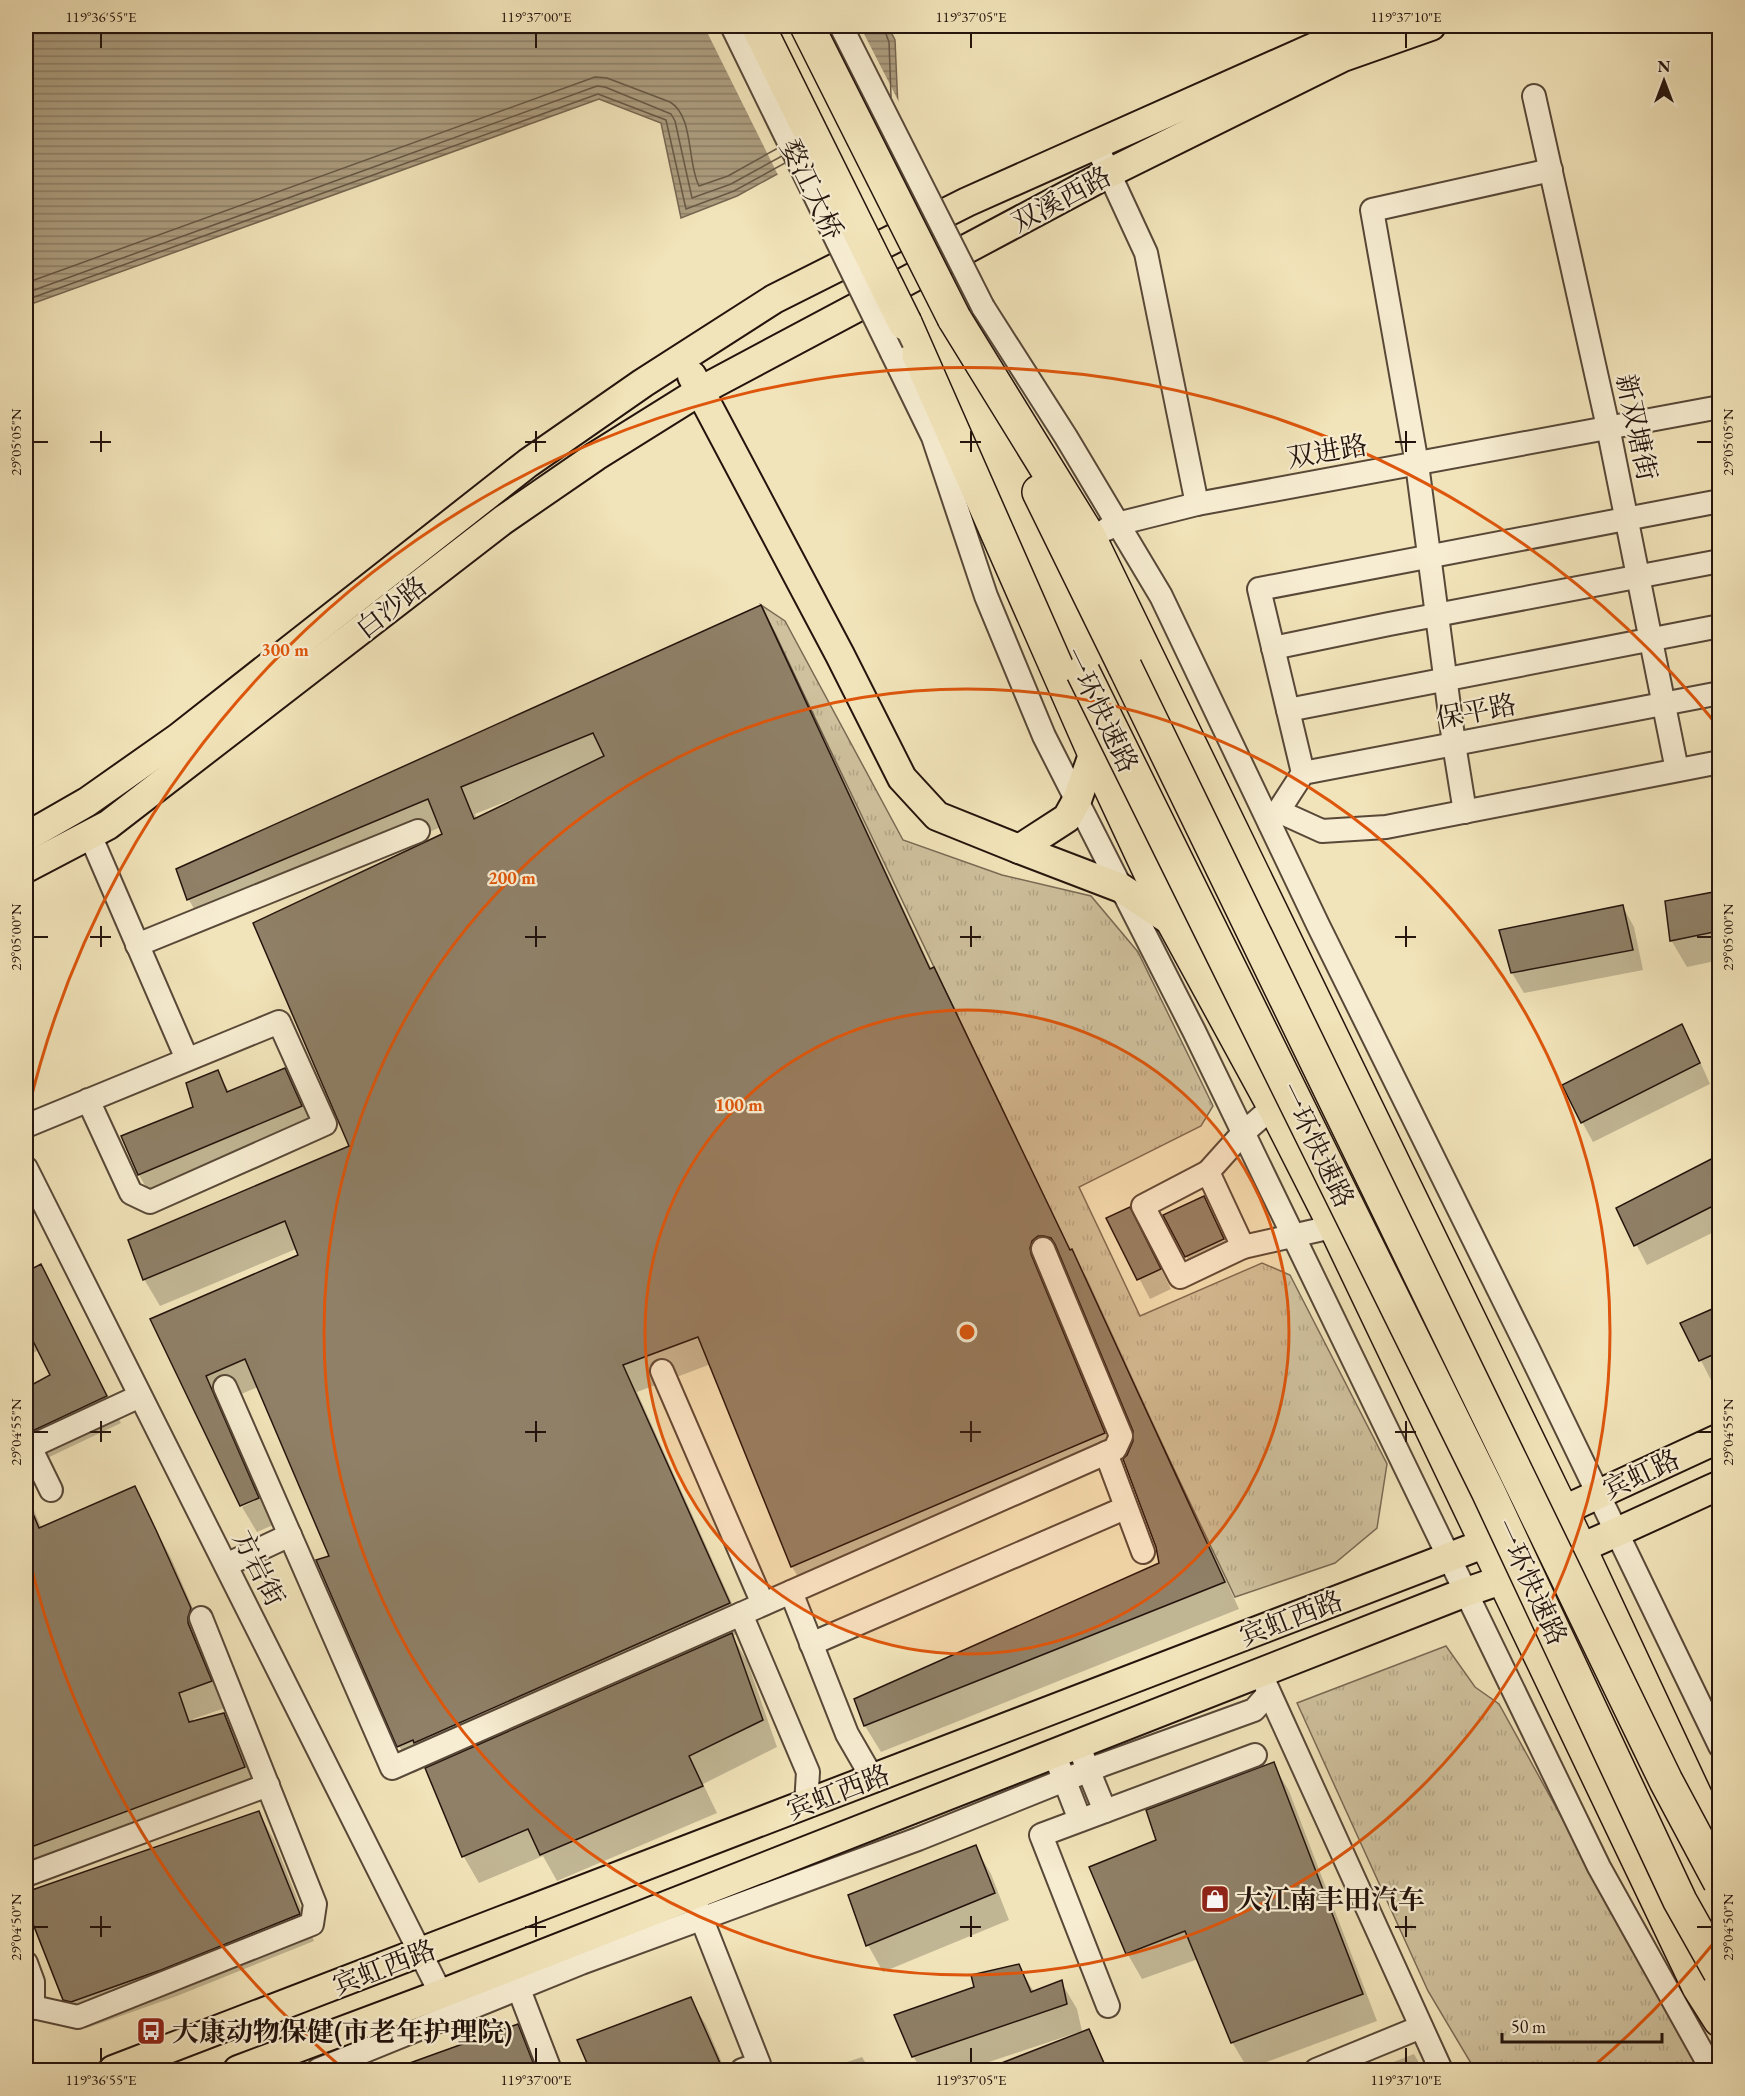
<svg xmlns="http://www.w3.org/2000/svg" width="1745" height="2096" viewBox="0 0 1745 2096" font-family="'EB Garamond','Noto Serif SC',serif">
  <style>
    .park { fill: url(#park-tufts); stroke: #7a6a55; stroke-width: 1.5 }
    .water { fill: url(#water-rules); stroke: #766651; stroke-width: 1.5 }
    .pier { fill: #f2e4ba }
    .shadow { fill: #0003; fill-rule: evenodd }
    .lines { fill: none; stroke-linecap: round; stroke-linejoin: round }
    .shore { stroke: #685846; stroke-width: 1.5 }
    .building { fill: #8f8067; stroke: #24140d; stroke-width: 1.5; fill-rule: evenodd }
    .minor-casing { stroke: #584838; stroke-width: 26 }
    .major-casing { stroke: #24140d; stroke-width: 32 }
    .highway-casing { stroke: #24140d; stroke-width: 36 }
    .minor { stroke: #f7edd2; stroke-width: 22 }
    .major { stroke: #f2e4ba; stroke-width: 28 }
    .highway { stroke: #f2e4ba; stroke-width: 33 }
    .minor-bridge-casing { stroke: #584838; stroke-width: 26; stroke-linecap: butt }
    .highway-bridge-casing { stroke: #24140d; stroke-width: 36; stroke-linecap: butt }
    .minor-bridge { stroke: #f7edd2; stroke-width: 22 }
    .highway-bridge { stroke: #f2e4ba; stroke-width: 33 }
    .ticks { fill: none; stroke: #24140d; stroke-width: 2 }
    .ring { fill: none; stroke: #de560c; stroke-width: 3 }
    .labels { text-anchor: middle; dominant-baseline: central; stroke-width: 4.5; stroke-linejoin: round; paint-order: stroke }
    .street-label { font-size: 27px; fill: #24140d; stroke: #f7edd2 }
    .poi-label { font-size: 27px; font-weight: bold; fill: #24140d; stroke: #f7edd2; text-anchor: start }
    .centre { fill: #de560c; stroke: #f7edd2; stroke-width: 3 }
    .ring-label { font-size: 18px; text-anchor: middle; font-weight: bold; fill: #de560c; stroke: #f7edd2; stroke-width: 4.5; stroke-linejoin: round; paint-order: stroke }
    .neatline { fill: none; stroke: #24140d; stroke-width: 2 }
    .ticks-label { font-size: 15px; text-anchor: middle; fill: #24140d }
  </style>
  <defs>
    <pattern id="park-tufts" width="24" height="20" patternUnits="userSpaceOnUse" patternTransform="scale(1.5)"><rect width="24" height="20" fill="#cfc19d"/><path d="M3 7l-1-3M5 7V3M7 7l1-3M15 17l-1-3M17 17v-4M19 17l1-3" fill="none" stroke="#b2a586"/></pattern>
    <pattern id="water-rules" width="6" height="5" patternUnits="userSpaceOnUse" patternTransform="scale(1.5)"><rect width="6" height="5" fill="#ac9d7f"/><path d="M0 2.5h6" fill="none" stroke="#8c7f66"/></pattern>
  </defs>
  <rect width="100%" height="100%" fill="#f2e4ba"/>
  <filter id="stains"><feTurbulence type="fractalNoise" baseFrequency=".00333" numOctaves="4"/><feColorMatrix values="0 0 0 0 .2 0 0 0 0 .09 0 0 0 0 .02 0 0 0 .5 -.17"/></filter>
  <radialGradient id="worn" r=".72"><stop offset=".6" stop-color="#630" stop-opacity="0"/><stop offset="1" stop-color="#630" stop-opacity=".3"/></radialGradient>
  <!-- park -->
  <g class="park">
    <polygon points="761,605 785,621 903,840 1002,875 1091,896 1138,952 1213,1106 1201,1126 1079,1187 1140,1316 1262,1263 1290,1275 1387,1464 1377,1528 1335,1563 1235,1597"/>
    <polygon points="1446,1646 1475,1687 1499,1704 1701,2070 1475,2070 1428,1991 1297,1703"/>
  </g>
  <!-- water -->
  <polygon class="water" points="26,26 888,26 895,40 898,108 737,196 681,218 661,123 599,99 26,306"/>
  <!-- pier -->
  <polygon class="pier" points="704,26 860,26 901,106 900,109 779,177"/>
  <!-- shadow -->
  <g class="shadow">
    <path d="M760 607 776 633 932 970 934 969 949 996 1072 1253 1087 1278 1239 1609 881 1752 865 1726 856 1699 1161 1564 1135 1442V1431L1065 1264 1060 1262 1119 1460 808 1593 792 1567 711 1364 637 1392 744 1630 732 1636 747 1661 777 1747 703 1784 717 1813 557 1881 543 1856 479 1883 464 1857 426 1767 414 1773 399 1746 318 1561 331 1557 258 1387 220 1403 260 1495 241 1504 152 1320 300 1255 296 1249 160 1306 144 1279 351 1147 444 835 441 827 204 926 189 900 177 870ZM515 798 516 800 477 819 475 814Z"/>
    <polygon points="1720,892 1720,960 1687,967 1671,940 1667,902"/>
    <polygon points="1623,907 1634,927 1643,970 1524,993 1512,973"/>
    <polygon points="1682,1026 1693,1046 1710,1084 1593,1142 1582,1122"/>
    <polygon points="284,1070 300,1097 316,1133 154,1201 139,1175 195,1107 217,1072 230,1093"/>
    <polygon points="1720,1157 1720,1229 1647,1265 1618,1209"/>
    <polygon points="1204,1198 1235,1259 1197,1276 1186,1256"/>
    <polygon points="1108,1219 1141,1229 1171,1289 1150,1299"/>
    <polygon points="41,1266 121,1423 43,1460 26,1455 26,1389 52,1376 39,1350 26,1356 26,1274"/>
    <polygon points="1720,1307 1720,1376 1711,1380 1682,1324"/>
    <polygon points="134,1488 171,1558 205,1636 225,1708 193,1719 194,1722 224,1715 239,1741 259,1794 26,1879 26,1492 42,1529"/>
    <polygon points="261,1498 273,1525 257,1532 242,1507"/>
    <polygon points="1273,1764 1289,1791 1377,2021 1248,2069 1232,2042 1198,1959 1142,1979 1127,1953"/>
    <polygon points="259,1813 274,1840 314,1941 177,1996 87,2028 80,2026 64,1999 26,1902 26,1893"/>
    <polygon points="975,1847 991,1874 1009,1920 883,1972 868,1945 850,1896"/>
    <polygon points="1018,1965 1034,1992 1061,1982 1077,2009 1082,2031 965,2070 921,2070 913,2056 976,1988"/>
    <polygon points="690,1999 706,2025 725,2070 591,2070 579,2041"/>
    <polygon points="517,2026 533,2053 539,2070 395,2070"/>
    <polygon points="1088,2031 1109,2070 987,2070"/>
    <polygon points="1414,2054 1423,2070 1373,2070"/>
    <polygon points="862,2057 870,2070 823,2070"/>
  </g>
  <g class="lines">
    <!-- shore -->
    <g class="shore">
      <polyline points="883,26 889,42 891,97"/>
      <path d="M26 283 595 77 607 78 670 102C694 116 687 163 699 186L728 176 778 148"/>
      <polyline points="26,293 597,86 605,87 671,114 675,121 692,198 731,184 782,156"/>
      <polyline points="26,300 598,94 666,120 686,209 734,191 785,163"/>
    </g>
  </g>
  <!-- building -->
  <g class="building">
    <path d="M761 605 930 969 934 967 1070 1250 1072 1249 1225 1582 864 1726 854 1699 1159 1563 1156 1547 1123 1459 1127 1455 1133 1441V1431L1055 1244 1051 1238 1044 1236H1038L1032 1241 1030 1248 1031 1254 1105 1433 791 1567 698 1337 623 1365 730 1603 414 1743 413 1740 397 1747 316 1560 329 1556 245 1359 206 1376 259 1498 240 1506 150 1319 298 1255 285 1221 143 1280 128 1240 349 1146 253 923 442 834 428 799 187 900 176 869ZM593 733 604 756 474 819 461 787Z"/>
    <polygon points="1719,891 1719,931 1670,941 1665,901"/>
    <polygon points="1623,905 1633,950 1511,973 1499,930"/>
    <polygon points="1682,1024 1700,1063 1581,1123 1562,1085"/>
    <polygon points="285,1068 302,1106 138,1175 121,1136 193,1107 186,1083 218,1070 227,1092"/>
    <polygon points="1719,1155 1719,1203 1634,1246 1616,1208"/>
    <polygon points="1204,1196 1224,1239 1185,1257 1163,1215"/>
    <polygon points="1130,1207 1161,1269 1137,1280 1106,1218"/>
    <polygon points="41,1264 107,1396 26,1434 26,1388 50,1375 26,1327 26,1272"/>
    <polygon points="1719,1306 1719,1352 1699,1361 1680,1323"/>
    <polygon points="135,1486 156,1530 191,1608 188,1617 188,1623 212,1681 179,1693 189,1722 224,1713 245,1767 26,1849 26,1497 39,1528"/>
    <polygon points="732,1633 763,1720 689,1756 703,1786 540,1855 528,1829 462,1857 425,1768"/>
    <polygon points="1274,1762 1363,1994 1231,2043 1185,1931 1126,1954 1089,1867 1156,1840 1146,1810"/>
    <polygon points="259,1811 300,1914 161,1970 71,2002 63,2000 26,1906 26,1892"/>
    <polygon points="976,1845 995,1893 866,1946 848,1895"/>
    <polygon points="1019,1964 1031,1992 1062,1980 1067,2004 912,2057 894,2015 974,1987 971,1975"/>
    <polygon points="691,1997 723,2070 590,2070 577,2040"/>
    <polygon points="518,2024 536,2070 397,2070 396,2068"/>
    <polygon points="1089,2029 1107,2070 986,2070 986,2069"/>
  </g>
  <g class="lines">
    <!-- minor casing -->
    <g class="minor-casing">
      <g id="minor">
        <polyline points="1534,96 1608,427 1677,770"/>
        <polyline points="1096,145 1146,253 1197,504"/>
        <polyline points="983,307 1066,437 1161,596 1318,925 1528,1349 1720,1746"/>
        <polyline points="892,353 933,437 986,596 1044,736 1194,1031 1599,1867 1712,2070"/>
        <polyline points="1107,529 1117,524 1197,504 1720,407"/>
        <polyline points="1273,648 1389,624 1720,561"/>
        <polyline points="1288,710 1720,626"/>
        <polyline points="1303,773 1259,589 1720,501"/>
        <polyline points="1278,811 1322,831 1386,827 1720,762"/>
        <polyline points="1465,812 1454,744 1417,464 1372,210 1551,170"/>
        <polyline points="1270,824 1303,773 1720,693"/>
        <polyline points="90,835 187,1059"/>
        <polyline points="137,945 418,831"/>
        <polyline points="1274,1106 1243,1133 1208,1172 1243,1247 1323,1229 1337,1230"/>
        <polyline points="26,1126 279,1022 325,1124 150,1202 131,1193 88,1100"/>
        <polyline points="26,1168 441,1994"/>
        <polyline points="1208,1172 1143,1206 1180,1277 1243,1247"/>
        <polyline points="662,1371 763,1604"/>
        <polyline points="225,1387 392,1768 1115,1449 1121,1436 1043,1249"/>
        <polyline points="26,1447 30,1447 51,1490"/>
        <polyline points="30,1447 140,1396"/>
        <polyline points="1106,1453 1143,1552"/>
        <polyline points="226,1565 290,1535"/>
        <polyline points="791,1592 847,1734 873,1779"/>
        <polyline points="741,1614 808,1772 806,1805"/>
        <polyline points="811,1644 1125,1508"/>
        <polyline points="1264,1681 1441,2070"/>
        <polyline points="1083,1757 1105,1811"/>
        <polyline points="1059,1766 1080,1820"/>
        <polyline points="26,1875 268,1785"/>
        <polyline points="697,1907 759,2064 742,2070"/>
        <polyline points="26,1963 33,1982 33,2007 26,2011"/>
        <polyline points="513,1974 550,2070"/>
        <polyline points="1108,2006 1041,1835 1255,1755"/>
        <polyline points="33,2007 78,2017 312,1924 315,1904 201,1618"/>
        <polyline points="318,2070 581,1963 918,1839 1102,1765 1254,1710 1269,1693"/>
        <polyline points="1316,2070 1421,2027"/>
      </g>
    </g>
    <!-- major casing -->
    <g class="major-casing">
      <g id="major">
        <polyline points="692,376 840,655 902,778 937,816 1019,849"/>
        <polyline points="1094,752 1077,800 1067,818 1019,849 1121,888 1174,923"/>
        <polyline points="26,837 87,802 178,738 528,463 643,383 774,299 967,202 1362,26"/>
        <polyline points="26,868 108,825 503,520 596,456 700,391 1109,173 1343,57 1431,26"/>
        <polyline points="113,2070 1486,1543 1562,1511 1720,1438"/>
        <path d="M238 2070 441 1994 1466 1592C1553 1564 1636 1523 1720 1485"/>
      </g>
    </g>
    <!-- highway casing -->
    <g class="highway-casing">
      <g id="highway">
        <polyline points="954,318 1089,537 1562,1511 1720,1849"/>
        <polyline points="905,323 1094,752 1174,923 1274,1106 1337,1230 1699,1987 1720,2020"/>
        <polyline points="1039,492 1125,667"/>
      </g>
    </g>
    <!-- minor -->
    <use href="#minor" class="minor"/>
    <!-- major -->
    <use href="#major" class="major"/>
    <!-- highway -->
    <use href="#highway" class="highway"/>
    <!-- minor-bridge casing -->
    <g class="minor-bridge-casing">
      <g id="minor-bridge">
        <polyline points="732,26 892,353"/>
        <polyline points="841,26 983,307"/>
      </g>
    </g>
    <!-- highway-bridge casing -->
    <g class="highway-bridge-casing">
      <g id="highway-bridge">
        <polyline points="758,26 905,323"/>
        <polyline points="807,26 954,318"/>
        <polyline points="1125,667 1666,1781 1720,1882"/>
        <polyline points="1083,672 1488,1491 1680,1901 1720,1972"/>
      </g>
    </g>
    <!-- minor-bridge -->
    <use href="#minor-bridge" class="minor-bridge"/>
    <!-- highway-bridge -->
    <use href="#highway-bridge" class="highway-bridge"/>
  </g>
  <!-- ticks -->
  <path class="ticks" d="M101 33V48M536 33V48M971 33V48M1406 33V48M101 431V452M536 431V452M971 431V452M1406 431V452M33 442H48M90 442H111M525 442H546M960 442H981M1395 442H1416M1697 442H1712M101 926V947M536 926V947M971 926V947M1406 926V947M33 937H48M90 937H111M525 937H546M960 937H981M1395 937H1416M1697 937H1712M101 1421V1442M536 1421V1442M971 1421V1442M1406 1421V1442M33 1432H48M90 1432H111M525 1432H546M960 1432H981M1395 1432H1416M1697 1432H1712M101 1916V1937M536 1916V1937M971 1916V1937M1406 1916V1937M33 1927H48M90 1927H111M525 1927H546M960 1927H981M1395 1927H1416M1697 1927H1712M101 2048V2063M536 2048V2063M971 2048V2063M1406 2048V2063"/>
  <!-- distance rings -->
  <circle cx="967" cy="1332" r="322" fill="#de560c" fill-opacity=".12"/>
  <g class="ring">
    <circle cx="967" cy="1332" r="322"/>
    <circle cx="967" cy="1332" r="643"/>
    <path d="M1717 1939A965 965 0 0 1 1594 2066M340 2066A965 965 0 0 1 27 1549M27 1115A965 965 0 0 1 1717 725"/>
  </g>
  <!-- icons -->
  <defs>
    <g id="shop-square" transform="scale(1.5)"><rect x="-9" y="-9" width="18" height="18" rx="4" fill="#8f2418" stroke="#f7edd2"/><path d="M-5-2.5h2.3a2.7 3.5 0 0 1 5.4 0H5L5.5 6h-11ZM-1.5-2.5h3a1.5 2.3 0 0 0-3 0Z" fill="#fff"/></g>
    <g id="bus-square" transform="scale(1.5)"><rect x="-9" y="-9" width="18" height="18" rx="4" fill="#8f2418" stroke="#f7edd2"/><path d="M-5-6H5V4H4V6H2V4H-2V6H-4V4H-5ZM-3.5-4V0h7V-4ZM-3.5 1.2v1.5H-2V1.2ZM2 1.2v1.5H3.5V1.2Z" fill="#fff"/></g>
  </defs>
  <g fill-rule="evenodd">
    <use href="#shop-square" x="1215" y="1899"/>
    <use href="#bus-square" x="151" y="2031"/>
  </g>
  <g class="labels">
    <!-- street labels -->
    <g class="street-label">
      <text transform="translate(812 189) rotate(64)">婺江大桥</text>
      <text transform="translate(1061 199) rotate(-28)">双溪西路</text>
      <text transform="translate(1637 427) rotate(78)">新双塘街</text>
      <text transform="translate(1327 451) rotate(-10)">双进路</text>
      <text transform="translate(391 607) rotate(-38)">白沙路</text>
      <text transform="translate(1101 710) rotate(64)">一环快速路</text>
      <text transform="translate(1476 711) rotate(-11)">保平路</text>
      <text transform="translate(1317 1145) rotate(64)">一环快速路</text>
      <text transform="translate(1641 1474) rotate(-25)">宾虹路</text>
      <text transform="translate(259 1568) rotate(63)">方岩街</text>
      <text transform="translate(1531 1582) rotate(65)">一环快速路</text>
      <text transform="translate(1291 1618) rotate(-21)">宾虹西路</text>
      <text transform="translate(838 1792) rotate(-21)">宾虹西路</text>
      <text transform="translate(384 1967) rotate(-21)">宾虹西路</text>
    </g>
    <!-- poi labels -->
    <g class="poi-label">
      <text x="1236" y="1899">大江南丰田汽车</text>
      <text x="172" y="2031">大康动物保健(市老年护理院)</text>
    </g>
  </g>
  <circle cx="967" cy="1332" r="9" class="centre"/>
  <g class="ring-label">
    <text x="285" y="656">300 m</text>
    <text x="512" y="884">200 m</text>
    <text x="739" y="1111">100 m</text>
  </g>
  <!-- margin -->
  <rect width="1745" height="2096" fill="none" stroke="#f2e4ba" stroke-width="66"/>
  <!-- north arrow -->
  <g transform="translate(1664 81)" stroke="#f7edd2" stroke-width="4.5" paint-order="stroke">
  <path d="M0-4.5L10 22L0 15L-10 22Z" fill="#24140d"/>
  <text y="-9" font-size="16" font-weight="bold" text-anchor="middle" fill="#24140d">N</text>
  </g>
  <!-- scale -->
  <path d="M1502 2033v9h160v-9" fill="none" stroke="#24140d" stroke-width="3"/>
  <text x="1511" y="2033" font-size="18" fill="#24140d" stroke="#f7edd2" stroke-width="4.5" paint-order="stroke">50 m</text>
  <rect x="33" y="33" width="1679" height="2030" class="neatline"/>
  <g class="ticks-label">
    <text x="101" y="22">119°36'55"E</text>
    <text x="536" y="22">119°37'00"E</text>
    <text x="971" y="22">119°37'05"E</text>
    <text x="1406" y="22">119°37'10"E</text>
    <text transform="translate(16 442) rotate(-90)" y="5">29°05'05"N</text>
    <text transform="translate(1728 442) rotate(-90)" y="5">29°05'05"N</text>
    <text transform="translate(16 937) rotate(-90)" y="5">29°05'00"N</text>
    <text transform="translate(1728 937) rotate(-90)" y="5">29°05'00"N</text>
    <text transform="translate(16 1432) rotate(-90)" y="5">29°04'55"N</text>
    <text transform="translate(1728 1432) rotate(-90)" y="5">29°04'55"N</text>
    <text transform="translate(16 1927) rotate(-90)" y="5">29°04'50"N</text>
    <text transform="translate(1728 1927) rotate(-90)" y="5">29°04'50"N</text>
    <text x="101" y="2085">119°36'55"E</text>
    <text x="536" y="2085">119°37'00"E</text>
    <text x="971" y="2085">119°37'05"E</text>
    <text x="1406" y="2085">119°37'10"E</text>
  </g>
  <rect width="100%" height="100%" filter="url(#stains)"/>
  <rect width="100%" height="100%" fill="url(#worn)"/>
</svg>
